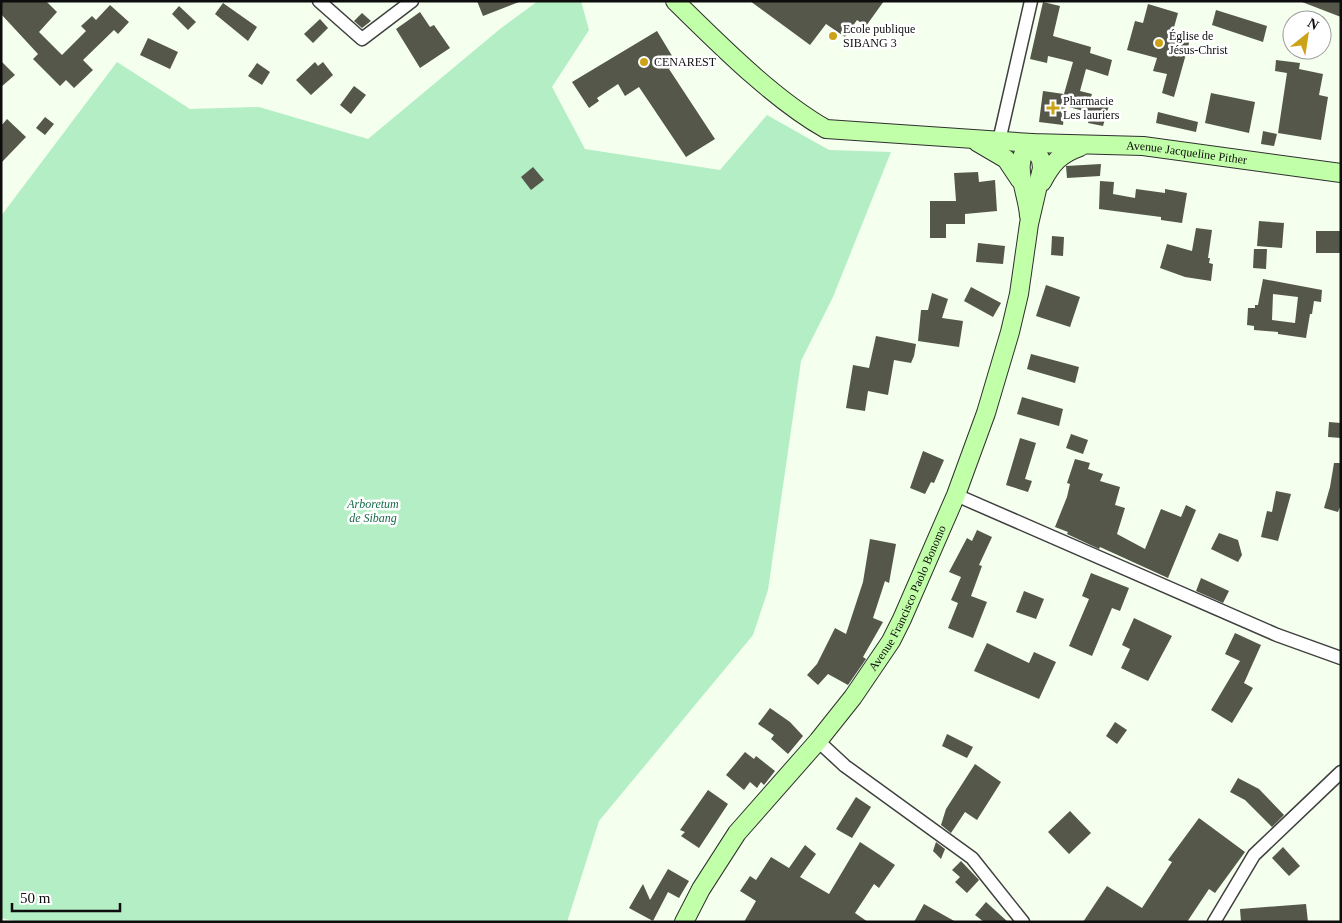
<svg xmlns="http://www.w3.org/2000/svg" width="1342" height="923" viewBox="0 0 1342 923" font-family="'Times New Roman',serif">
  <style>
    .green { fill: #b3eec5 }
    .building { fill: #545749; fill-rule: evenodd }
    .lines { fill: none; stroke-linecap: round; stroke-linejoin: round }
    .street-casing { stroke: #404040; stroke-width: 15 }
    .secondary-casing { stroke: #2f2f2f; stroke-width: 20 }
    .street { stroke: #fff; stroke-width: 12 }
    .secondary { stroke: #c2ffa9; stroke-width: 18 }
    .poi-dot { fill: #cca317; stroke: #fff; stroke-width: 2 }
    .labels { text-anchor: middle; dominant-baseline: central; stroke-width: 5; stroke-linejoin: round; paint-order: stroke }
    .poi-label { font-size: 12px; fill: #0d0d0d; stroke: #fff; text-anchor: start }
    .street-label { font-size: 12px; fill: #0d0d0d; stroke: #fff }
    .park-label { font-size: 12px; font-style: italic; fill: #176c4b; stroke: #fff }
  </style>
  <rect width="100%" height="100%" fill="#f4ffee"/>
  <!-- green -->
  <polygon class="green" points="538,1 581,1 589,30 552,87 585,149 720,170 767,115 829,150 891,152 833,297 801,361 768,590 753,635 599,821 567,922 19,922 1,918 1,216 117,62 190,109 259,107 368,139 500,29"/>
  <!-- building -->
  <g class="building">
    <polygon points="1,1 46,1 57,12 39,32 62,55 86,31 81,26 92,16 96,20 110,5 129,22 118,34 114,30 83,60 93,70 74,88 66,80 60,86 33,59 38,54 1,14"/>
    <polygon points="477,1 519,1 519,2 483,16"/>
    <polygon points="750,1 884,1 866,26 857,20 845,37 826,24 810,45"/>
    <polygon points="1302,1 1341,1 1341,17 1302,2"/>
    <polygon points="1043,2 1060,6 1053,36 1091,47 1090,53 1112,60 1108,76 1086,69 1080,91 1092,94 1091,97 1110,102 1103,126 1088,123 1091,113 1065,106 1063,125 1039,122 1043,91 1064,94 1073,62 1048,56 1047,63 1030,59"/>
    <polygon points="223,3 257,27 248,41 215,14"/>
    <polygon points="1148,4 1178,13 1173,31 1191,36 1174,97 1162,93 1167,74 1153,71 1157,58 1127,50 1135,21 1143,23"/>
    <polygon points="179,6 196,22 188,30 172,14"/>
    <polygon points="1216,10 1267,26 1263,42 1212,25"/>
    <polygon points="420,12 430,27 434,25 450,48 420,68 396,29"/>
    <polygon points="362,13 371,21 362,28 354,21"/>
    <polygon points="320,19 328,28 313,43 304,34"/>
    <polygon points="657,31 677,64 669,69 715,139 686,157 639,87 625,96 618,84 597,98 599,101 589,108 572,82"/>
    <polygon points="148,38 178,52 170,69 140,55"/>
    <polygon points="1276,60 1300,63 1299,69 1323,74 1319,95 1328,97 1321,140 1278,133 1287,73 1275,71"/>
    <polygon points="1,61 15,75 1,87"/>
    <polygon points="315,62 318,66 323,62 333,75 311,95 296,80"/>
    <polygon points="257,63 270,72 262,85 248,76"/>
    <polygon points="354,86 366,95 351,114 340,105"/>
    <polygon points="1211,93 1255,102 1249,133 1205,123"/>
    <polygon points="1158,112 1198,122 1196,132 1156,123"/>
    <polygon points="45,117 54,124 45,135 36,128"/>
    <polygon points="7,119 26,137 1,163 1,126"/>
    <polygon points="1263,131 1277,134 1274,146 1261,144"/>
    <polygon points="1101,164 1100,176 1067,178 1066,166"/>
    <polygon points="533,167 544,180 531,190 521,177"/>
    <polygon points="978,172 979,182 995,180 997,211 965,214 965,224 946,224 946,238 930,238 930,201 956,201 954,173"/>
    <polygon points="1100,181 1114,182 1113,194 1135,198 1136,189 1165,193 1165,189 1187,193 1182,223 1161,220 1161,217 1099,209"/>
    <polygon points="1259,221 1284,223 1282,248 1257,246"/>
    <polygon points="1196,228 1212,230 1208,258 1210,258 1209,263 1213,264 1211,281 1185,277 1160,268 1167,244 1192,251"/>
    <rect x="1316" y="231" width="25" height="22"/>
    <polygon points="1052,236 1064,237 1063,256 1051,255"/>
    <polygon points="978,243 1005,246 1003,264 976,262"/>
    <polygon points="1254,249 1267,249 1266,269 1253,268"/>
    <path d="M1263 279 1322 290 1321 302 1314 301 1312 314H1310L1306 338 1278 334V332L1254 330V326L1247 325 1248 308H1255V305H1258ZM1273 294 1298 297 1295 323 1272 320Z"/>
    <polygon points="1046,285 1080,297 1070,327 1036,316"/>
    <polygon points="971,287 1001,303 993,317 964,301"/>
    <polygon points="932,293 948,299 942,318 963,321 959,347 918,341 921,310 928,310"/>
    <polygon points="876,336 916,344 914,356 911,363 894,360 888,395 868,391 865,411 846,408 853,365 869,368"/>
    <polygon points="1031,354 1079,367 1075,383 1027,369"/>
    <polygon points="1022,397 1063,409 1059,426 1017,414"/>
    <polygon points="1329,422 1341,423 1341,438 1328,437"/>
    <polygon points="1071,434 1088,440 1083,454 1066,448"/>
    <polygon points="1020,438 1036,443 1025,479 1032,481 1028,492 1006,485"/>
    <polygon points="923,451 944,460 934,483 931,482 925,494 910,488"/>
    <polygon points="1075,459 1090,463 1088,469 1103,474 1100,481 1120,487 1115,505 1125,508 1117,534 1145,549 1161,509 1181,517 1186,505 1196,510 1168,578 1100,547 1099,549 1067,534 1068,532 1055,527 1067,497 1070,484 1067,483"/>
    <polygon points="1334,463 1341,463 1341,504 1338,512 1324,508 1330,487"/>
    <polygon points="1276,491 1291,494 1278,541 1261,537 1267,511 1272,512"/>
    <polygon points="977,530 992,537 979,565 982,566 971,596 987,602 973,638 948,628 958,603 951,600 961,577 949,572 967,538 972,541"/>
    <polygon points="1219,533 1238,540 1242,555 1238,562 1211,549"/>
    <polygon points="870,539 896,544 889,583 885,581 873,618 883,622 863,657 866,659 848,685 828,674 818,685 807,675 817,664 835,628 846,634 863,582"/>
    <polygon points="1091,573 1129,588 1120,611 1112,608 1092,656 1069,646 1089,599 1082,596"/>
    <polygon points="1201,578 1229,591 1223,603 1196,591"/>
    <polygon points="1024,591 1044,599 1036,619 1016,612"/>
    <polygon points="1134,618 1172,636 1148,681 1121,668 1130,649 1122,645"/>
    <polygon points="1235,633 1261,645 1244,683 1253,688 1232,723 1211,710 1240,661 1225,654"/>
    <polygon points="987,643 1029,663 1034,652 1056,662 1039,699 974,671"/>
    <polygon points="770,708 790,722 803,736 788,754 771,739 774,735 758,724"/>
    <polygon points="1115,722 1127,730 1117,744 1106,736"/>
    <polygon points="947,734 973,747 967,758 942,746"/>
    <polygon points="745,752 754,759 756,756 775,771 764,785 761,782 757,788 750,782 744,790 726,775"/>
    <polygon points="975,764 1001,782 977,820 965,812 951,833 941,825 946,809"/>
    <polygon points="1238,778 1259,789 1284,815 1272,827 1245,800 1230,792"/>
    <polygon points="708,790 728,804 699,848 681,836 685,832 680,830"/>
    <polygon points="856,797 871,807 852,838 836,829"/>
    <polygon points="1070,811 1091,833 1069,854 1048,832"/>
    <polygon points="1199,818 1245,852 1215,893 1209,889 1187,922 1083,922 1107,886 1142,908 1172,862 1168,860"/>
    <polygon points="860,842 895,865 879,888 874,884 855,913 868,922 744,922 756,901 740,891 750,876 756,880 771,857 789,868 805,845 816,854 800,877 829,894"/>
    <polygon points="936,842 945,849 941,859 933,851"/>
    <polygon points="1283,847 1300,866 1289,876 1272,858"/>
    <polygon points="961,861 979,880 967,893 955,882 960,877 952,870"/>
    <polygon points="668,869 689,881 679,898 668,892 653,921 629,908 643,884 650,900"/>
    <polygon points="986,902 1008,922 984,922 975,915"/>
    <polygon points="924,904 956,922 914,922"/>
    <polygon points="1306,904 1308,922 1241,922 1240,909"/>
  </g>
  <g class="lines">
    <!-- street casing -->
    <g class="street-casing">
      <g id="street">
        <polyline points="319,1 362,39 412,1"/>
        <polyline points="999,141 1031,1"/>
        <polyline points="956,495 1277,635 1341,658"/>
        <polyline points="818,741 845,766 972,858 1023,922"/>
        <polyline points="1214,922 1254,855 1341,772"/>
      </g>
    </g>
    <!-- secondary casing -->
    <g class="secondary-casing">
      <g id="secondary">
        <path id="s1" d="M675 1C719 44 773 99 826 129L1032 143 1143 146 1341 173"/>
        <polyline points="977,142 1006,159 1020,180"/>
        <path d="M1042 182C1052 163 1060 154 1080 147"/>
        <path d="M1029 216C1028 192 1009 161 1032 143"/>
        <path id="s2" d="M684 922 701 889 737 833 818 741 853 697 891 641 902 619 956 495 986 413 1010 332 1019 294 1029 224 1042 168 1041 160 1032 143"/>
      </g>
    </g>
    <!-- street -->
    <use href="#street" class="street"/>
    <!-- secondary -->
    <use href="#secondary" class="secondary"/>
  </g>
  <!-- markers -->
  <g class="poi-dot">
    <circle cx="833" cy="36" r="5"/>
    <circle cx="1159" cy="43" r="5"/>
    <circle cx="644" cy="62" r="5"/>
    <path d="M1050.5 100.5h5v5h5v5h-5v5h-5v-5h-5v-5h5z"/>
  </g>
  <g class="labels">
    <!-- poi labels -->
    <g class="poi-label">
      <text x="843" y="29">Ecole publique<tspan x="843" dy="14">SIBANG 3</tspan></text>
      <text x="1169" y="36">Église de<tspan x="1169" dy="14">Jésus-Christ</tspan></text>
      <text x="654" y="62">CENAREST</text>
      <text x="1063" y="101">Pharmacie<tspan x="1063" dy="14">Les lauriers</tspan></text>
    </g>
    <!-- street labels -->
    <g class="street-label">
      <text stroke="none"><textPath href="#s1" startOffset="560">Avenue Jacqueline Pither</textPath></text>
      <text stroke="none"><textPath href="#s2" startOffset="396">Avenue Francisco Paolo Bonomo</textPath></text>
    </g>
    <!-- park labels -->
    <g class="park-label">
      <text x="373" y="504">Arboretum<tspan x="373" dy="14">de Sibang</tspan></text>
    </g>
  </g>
  <!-- border -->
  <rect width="1342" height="923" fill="none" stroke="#0d0d0d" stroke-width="5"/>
  <!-- north arrow -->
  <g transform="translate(1307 35) rotate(30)"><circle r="24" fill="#ffffff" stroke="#9e9e9e"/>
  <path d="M0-4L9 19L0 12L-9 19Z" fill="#cca317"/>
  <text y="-8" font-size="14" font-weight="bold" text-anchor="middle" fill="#0d0d0d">N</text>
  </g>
  <!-- scale -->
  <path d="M12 903v8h108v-8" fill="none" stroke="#0d0d0d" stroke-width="2.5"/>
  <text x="20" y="903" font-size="15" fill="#0d0d0d" stroke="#ffffff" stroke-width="4" paint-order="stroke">50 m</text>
</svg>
